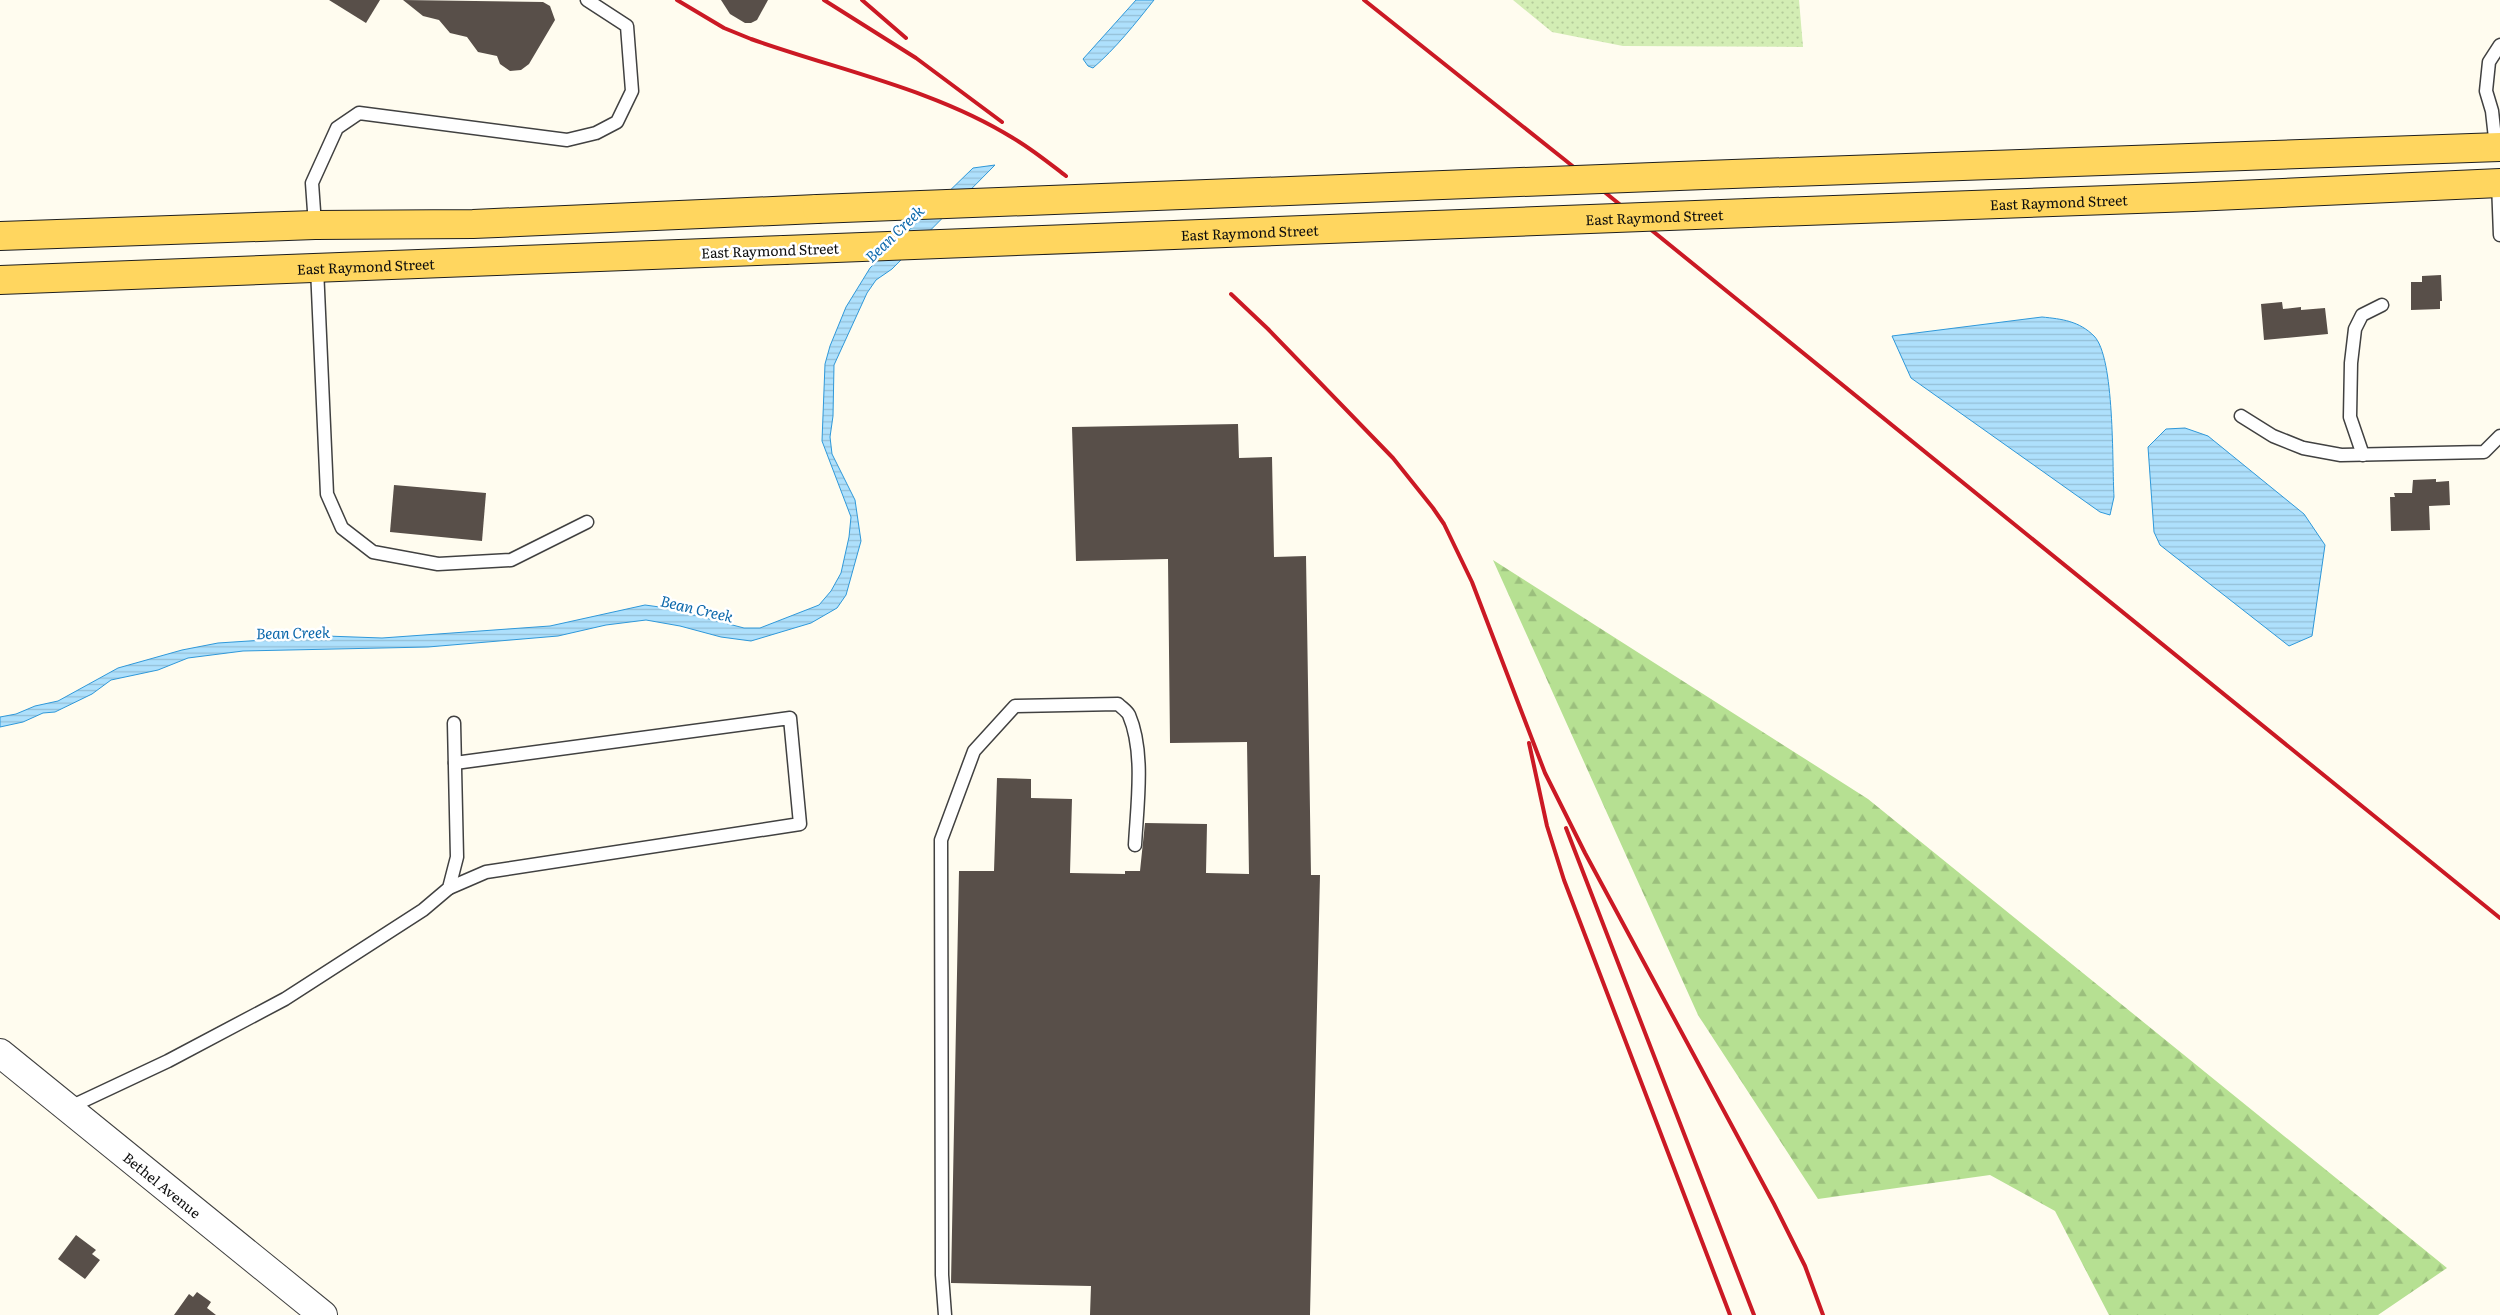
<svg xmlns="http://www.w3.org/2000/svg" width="2500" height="1315" viewBox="0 0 2500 1315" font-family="Literata,serif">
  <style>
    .grass { fill: url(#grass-dots) }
    .forest { fill: url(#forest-firs) }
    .water { fill: url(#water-rules); stroke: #2f98d9 }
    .building { fill: #584f49 }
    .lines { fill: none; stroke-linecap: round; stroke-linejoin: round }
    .service-casing { stroke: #414141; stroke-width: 15 }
    .tertiary-casing { stroke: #414141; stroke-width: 30 }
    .primary-casing { stroke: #1f1f1f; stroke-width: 30 }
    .service { stroke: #fff; stroke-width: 12 }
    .tertiary { stroke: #fff; stroke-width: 28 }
    .primary { stroke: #ffd65f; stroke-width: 28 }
    .rail { stroke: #cb1924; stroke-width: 4 }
    .primary-bridge-casing { stroke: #1f1f1f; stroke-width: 30; stroke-linecap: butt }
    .primary-bridge { stroke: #ffd65f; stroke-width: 28 }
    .labels { text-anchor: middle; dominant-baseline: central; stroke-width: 5; stroke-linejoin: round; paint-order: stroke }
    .street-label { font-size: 14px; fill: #0e0e0e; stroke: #fff }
    .water-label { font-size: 15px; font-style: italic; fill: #0c68ab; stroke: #fff }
  </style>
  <defs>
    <pattern id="grass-dots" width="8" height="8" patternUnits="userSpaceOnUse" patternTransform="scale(1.25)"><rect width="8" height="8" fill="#d3edb4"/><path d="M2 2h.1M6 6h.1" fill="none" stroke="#b4ca9a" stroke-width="1.8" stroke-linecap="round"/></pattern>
    <pattern id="forest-firs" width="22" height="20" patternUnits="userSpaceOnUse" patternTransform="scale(1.25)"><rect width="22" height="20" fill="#b6e092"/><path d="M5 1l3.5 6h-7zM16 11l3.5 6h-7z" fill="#9bbf7d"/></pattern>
    <pattern id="water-rules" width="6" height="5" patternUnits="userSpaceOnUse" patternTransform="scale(1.25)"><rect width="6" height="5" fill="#aee0fc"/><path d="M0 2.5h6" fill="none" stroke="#94bfd7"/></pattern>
  </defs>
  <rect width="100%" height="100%" fill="#fffcef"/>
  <!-- grass -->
  <polygon class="grass" points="1513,0 1799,0 1803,47 1623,46 1552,32"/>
  <!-- forest -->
  <polygon class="forest" points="1493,560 1868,799 2447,1268 2378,1315 2109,1315 2055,1211 1990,1175 1818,1199 1698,1015"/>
  <!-- water -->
  <g class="water">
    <path d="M1136 0H1154C1135 24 1116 48 1093 68L1088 66 1083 59Z"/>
    <polygon points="995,165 892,269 876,280 867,293 834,365 833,416 830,437 832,454 855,500 861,541 846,595 837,608 811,623 751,641 721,637 680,626 646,620 606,625 558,636 428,647 243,651 188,658 158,670 111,680 92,694 55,712 43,713 23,722 0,727 0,717 16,714 35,706 58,701 118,668 182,650 218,643 326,636 382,638 550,626 645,605 667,608 744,628 760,628 819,605 831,591 841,573 849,537 851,517 822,441 825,364 830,346 846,307 870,268 973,168"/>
    <path d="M2042 317C2062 319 2079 321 2094 336 2115 357 2112 464 2114 497L2110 515 2100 512 1911 378 1892 336Z"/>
    <polygon points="2185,428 2208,436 2304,514 2325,545 2312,636 2289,646 2160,545 2154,532 2148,447 2166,429"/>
  </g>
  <!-- building -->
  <g class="building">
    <polygon points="329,0 380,0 366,23"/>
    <polygon points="403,0 543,2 550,6 555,20 529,64 521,70 510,71 500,64 497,56 478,52 467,37 450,33 439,20 423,16"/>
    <polygon points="721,0 768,0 757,20 751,23 745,23 730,14"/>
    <polygon points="2441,275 2442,301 2440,301 2440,309 2411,310 2411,282 2422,282 2422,276"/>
    <polygon points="2282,302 2283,309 2301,307 2301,310 2325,308 2328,334 2264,340 2261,304"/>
    <polygon points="1238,424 1239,458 1272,457 1274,557 1306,556 1311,875 1320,875 1310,1315 1090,1315 1091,1286 951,1283 959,871 994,871 997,778 1031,779 1031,798 1072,799 1070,873 1125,874 1125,871 1140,871 1145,823 1207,824 1206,873 1249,874 1247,742 1170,743 1168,559 1076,561 1072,427"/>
    <polygon points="2436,479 2436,482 2449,481 2450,505 2429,506 2430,530 2391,531 2390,497 2395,497 2394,493 2412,493 2413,480"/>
    <polygon points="394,485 486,493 482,541 390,532"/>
    <polygon points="76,1235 96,1250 92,1254 100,1260 85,1279 58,1259"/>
    <polygon points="197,1292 211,1302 207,1308 216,1315 174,1315 189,1294 193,1297"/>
  </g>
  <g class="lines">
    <!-- service casing -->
    <g class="service-casing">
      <g id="service">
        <polyline points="2496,147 2492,111 2486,91 2489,62 2500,45"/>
        <polyline points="2498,183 2500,235"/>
        <polyline points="315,225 312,183 337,128 359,113 567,140 596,133 617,122 632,91 627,26 587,0"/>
        <polyline points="317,268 327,494 342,528 373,552 438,564 511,560 587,522"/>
        <polyline points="2241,416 2273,436 2303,448 2341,455 2484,452 2500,436"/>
        <polyline points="2363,455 2350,417 2351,363 2355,329 2362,315 2382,305"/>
        <polyline points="449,888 486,872 800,824 790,718 455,763"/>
        <polyline points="68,1108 168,1061 285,999 423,910 449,888 457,857 454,723"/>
        <path d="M945 1315 942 1275 941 840 974 751 1015 706 1118 704C1122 708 1127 711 1129 715 1145 752 1137 806 1135 845"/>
      </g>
    </g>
    <!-- tertiary casing -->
    <g class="tertiary-casing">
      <g id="tertiary">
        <path id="s1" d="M0 1053 323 1315"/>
      </g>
    </g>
    <!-- primary casing -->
    <g class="primary-casing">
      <g id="primary">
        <polyline points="1705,175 2500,147"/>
        <path id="s2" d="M1748 213 2193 197 2500 183"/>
        <polyline points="0,236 315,225 473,224 817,209"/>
        <path id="s3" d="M0 280 784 250"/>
      </g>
    </g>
    <!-- service -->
    <use href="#service" class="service"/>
    <!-- tertiary -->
    <use href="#tertiary" class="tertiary"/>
    <!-- primary -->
    <use href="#primary" class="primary"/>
    <!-- rail -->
    <g class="rail">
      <path d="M677 0 724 28 751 39C838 70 934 89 1013 138 1032 149 1049 163 1066 176"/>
      <polyline points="824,0 916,58 1002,122"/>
      <polyline points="862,0 906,38"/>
      <polyline points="1364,0 1565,160 2500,918"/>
      <polyline points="1231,294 1268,329 1393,458 1433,508 1444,524 1472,582 1545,773 1585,853 1774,1204 1805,1266 1823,1315"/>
      <polyline points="1529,743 1547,826 1564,880 1730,1315"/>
      <polyline points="1566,828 1754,1315"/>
    </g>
    <!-- primary-bridge casing -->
    <g class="primary-bridge-casing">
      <g id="primary-bridge">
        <polyline points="817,209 1705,175"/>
        <path id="s4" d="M784 250 1748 213"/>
      </g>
    </g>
    <!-- primary-bridge -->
    <use href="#primary-bridge" class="primary-bridge"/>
  </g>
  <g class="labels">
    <!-- street labels -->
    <g class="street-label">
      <text stroke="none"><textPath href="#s2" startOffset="311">East Raymond Street</textPath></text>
      <text stroke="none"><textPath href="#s4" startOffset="871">East Raymond Street</textPath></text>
      <text stroke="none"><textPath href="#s4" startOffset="466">East Raymond Street</textPath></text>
      <text transform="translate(770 250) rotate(-2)">East Raymond Street</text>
      <text stroke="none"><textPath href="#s3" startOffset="366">East Raymond Street</textPath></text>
      <text stroke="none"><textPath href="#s1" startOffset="209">Bethel Avenue</textPath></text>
    </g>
    <!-- water labels -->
    <g class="water-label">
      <text transform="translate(894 233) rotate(-44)">Bean Creek</text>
      <text transform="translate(697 608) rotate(13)">Bean Creek</text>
      <text transform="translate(293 632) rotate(-1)">Bean Creek</text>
    </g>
  </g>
</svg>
